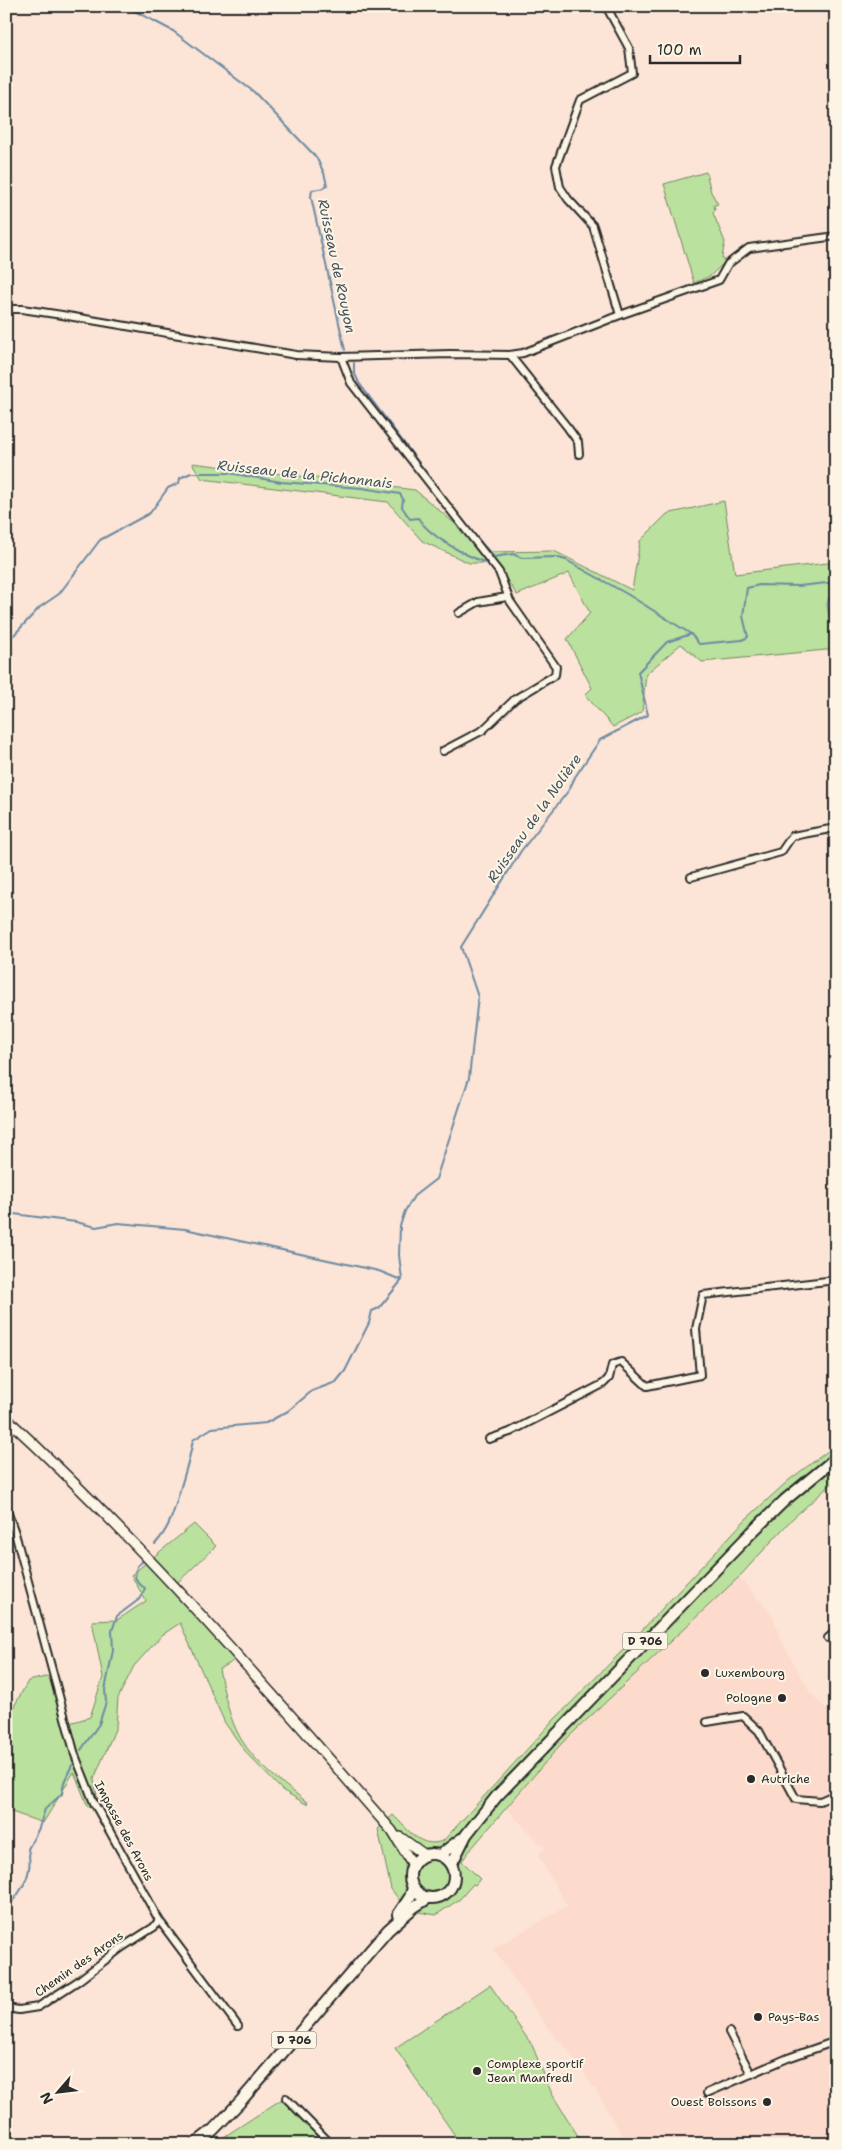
<svg xmlns="http://www.w3.org/2000/svg" width="842" height="2150" viewBox="0 0 842 2150" font-family="'Shantell Sans',sans-serif">
  <style>
    .built { fill: #fcdacc }
    .green { fill: #bae19d; stroke: #728664 }
    .water { fill: #98caf4; stroke: #6c8aa4 }
    .lines { fill: none; stroke-linecap: round; stroke-linejoin: round }
    .stream { stroke: #6c8aa4; stroke-width: 2 }
    .street-casing { stroke: #2b2b2b; stroke-width: 10 }
    .secondary-casing { stroke: #2b2b2b; stroke-width: 12 }
    .primary-casing { stroke: #2b2b2b; stroke-width: 14 }
    .street { stroke: #fcf5e5; stroke-width: 6 }
    .secondary { stroke: #fcf5e5; stroke-width: 9 }
    .primary { stroke: #fcf5e5; stroke-width: 10 }
    .poi-dot { fill: #2b2b2b; stroke: #fcf5e5; stroke-width: 2 }
    .labels { text-anchor: middle; dominant-baseline: central; stroke-width: 4; stroke-linejoin: round; paint-order: stroke }
    .shield { fill: #fcf5e5; stroke: #6a6863; stroke-width: 1 }
    .shield-label { font-size: 11px; font-weight: bold; fill: #2b2b2b }
    .poi-label { font-size: 12px; fill: #2b2b2b; stroke: #fcf5e5; text-anchor: start }
    .street-label { font-size: 12px; fill: #2b2b2b; stroke: #fcf5e5 }
    .water-label { font-size: 14px; font-style: italic; fill: #46535d; stroke: #fcf5e5 }
  </style>
  <rect width="100%" height="100%" fill="#fce5d6"/>
  <filter id="ink" filterUnits="userSpaceOnUse"><feTurbulence type="fractalNoise" baseFrequency=".02" numOctaves="2"/><feDisplacementMap in="SourceGraphic" scale="10" xChannelSelector="R" yChannelSelector="G"/><feConvolveMatrix kernelMatrix="1 2 1 2 8 2 1 2 1" color-interpolation-filters="sRGB"/></filter>
  <g filter="url(#ink)">
    <!-- built -->
    <polygon class="built" points="739,1577 773,1616 780,1638 810,1693 830,1713 836,1708 836,2144 627,2144 595,2089 561,2040 558,2042 493,1949 567,1906 538,1855 545,1848 507,1809 561,1744"/>
    <!-- green -->
    <g class="green">
      <polygon points="706,172 711,192 718,204 714,205 715,210 713,213 725,242 722,257 725,262 710,276 694,283 664,184"/>
      <polygon points="192,463 415,490 489,552 554,551 632,590 640,541 667,514 724,501 735,574 836,562 836,649 702,662 681,644 646,674 642,712 613,727 585,695 592,688 567,639 590,613 569,573 517,595 496,563 469,563 422,541 388,502 202,479"/>
      <path d="M836 1445V1480L792 1519 739 1577 561 1744 471 1849 462 1861 480 1879 475 1885 473 1884 460 1899 436 1915 407 1910 391 1889 378 1829 393 1815C409 1830 420 1849 443 1841L553 1721 629 1644 745 1520 789 1480Z"/>
      <path d="M194 1524 216 1546 178 1582 241 1654 229 1664 219 1669C224 1692 229 1719 241 1739 257 1766 284 1784 308 1803L306 1804 282 1790 248 1755 225 1723 180 1623 162 1635 134 1666 118 1698 116 1727 94 1779 98 1802 88 1807 74 1772 43 1823 6 1810V1721L28 1681 50 1676 63 1725 90 1717 103 1677 92 1621 117 1620 146 1601 131 1575Z"/>
      <polygon points="490,1985 532,2045 552,2094 583,2144 452,2144 458,2140 395,2048"/>
      <polygon points="282,2099 326,2144 213,2144"/>
    </g>
    <!-- water -->
    <polygon class="water" points="836,594 836,618 829,616 827,604 829,597"/>
    <g class="lines">
      <!-- stream -->
      <g class="stream">
        <polyline points="112,6 131,9 173,31 254,92 316,157 324,173 327,185 324,188 312,190 311,197 345,350"/>
        <polyline points="354,363 354,372 359,383 464,523"/>
        <polyline points="467,527 494,557 513,554 522,558 555,557 566,560 627,594 691,634 699,644 742,640 748,637 743,616 747,588 759,585 799,586 836,582"/>
        <path d="M6 640 14 635 40 607 59 594 100 540 150 513 168 488 179 483 180 478 191 473H229L281 482 362 488 400 494 403 499 402 507 410 519 418 518C430 537 465 555 486 563"/>
        <polyline points="6,1213 76,1222 96,1227 118,1223 185,1229 379,1271 401,1280"/>
        <path d="M155 1544C170 1528 174 1511 180 1490 185 1473 190 1458 193 1440L212 1428 266 1423 288 1411 312 1391 336 1382 345 1371 369 1323 372 1311 379 1308 402 1280 399 1255 400 1226 405 1211 414 1196 436 1179 469 1078 478 997 461 947 521 851 569 790 575 777 600 740 648 715 638 672 667 642 691 634"/>
        <polyline points="81,1750 99,1724 106,1702 105,1690 113,1650 112,1631 117,1616 141,1598 145,1588 139,1584 135,1577 137,1566 143,1561"/>
        <path d="M6 1909C22 1891 34 1874 28 1849L39 1828 45 1809 62 1794 64 1782 72 1765"/>
      </g>
      <!-- street casing -->
      <g class="street-casing">
        <g id="street">
          <polyline points="606,6 629,48 632,73 580,100 556,166 560,187 568,199 593,226 620,315"/>
          <polyline points="6,309 22,309 62,315 296,355 341,357 450,354 510,355 523,353 620,315 719,280 728,264 749,248 836,236"/>
          <polyline points="510,355 568,428 578,442 579,454"/>
          <polyline points="341,357 351,383 499,572 510,601 556,667 555,675 515,699 483,730 443,751"/>
          <polyline points="459,613 478,602 507,597"/>
          <polyline points="691,877 781,852 792,836 836,828"/>
          <polyline points="489,1439 510,1432 603,1384 609,1378 612,1365 621,1362 647,1386 700,1375 696,1329 703,1295 836,1280"/>
          <polyline points="6,1508 15,1533 75,1755 94,1803 159,1920 238,2026"/>
          <polyline points="828,1638 836,1631"/>
          <polyline points="707,1722 743,1716 759,1731 796,1799 820,1801 836,1794"/>
          <polyline points="6,2008 19,2010 38,2007 78,1981 121,1948 154,1927 159,1920"/>
          <polyline points="729,2032 751,2074"/>
          <polyline points="707,2093 788,2058 836,2041"/>
          <polyline points="286,2098 331,2144"/>
        </g>
      </g>
      <!-- secondary casing -->
      <g class="secondary-casing">
        <g id="secondary">
          <path d="M6 1418C145 1546 268 1689 392 1831L413 1865"/>
          <polyline points="400,1837 425,1855"/>
        </g>
      </g>
      <!-- primary casing -->
      <g class="primary-casing">
        <g id="primary">
          <circle cx="432" cy="1876" r="22"/>
          <polyline points="440,1855 461,1839"/>
          <polyline points="451,1865 466,1835 497,1796 751,1533 785,1500 836,1458"/>
          <polyline points="398,1915 410,1897 413,1888"/>
          <polyline points="195,2144 213,2130 240,2102 388,1930 414,1907 428,1898"/>
        </g>
      </g>
      <!-- street -->
      <use href="#street" class="street"/>
      <!-- secondary -->
      <use href="#secondary" class="secondary"/>
      <!-- primary -->
      <use href="#primary" class="primary"/>
    </g>
  </g>
  <!-- markers -->
  <g class="poi-dot">
    <circle cx="705" cy="1673" r="5"/>
    <circle cx="782" cy="1698" r="5"/>
    <circle cx="751" cy="1779" r="5"/>
    <circle cx="758" cy="2017" r="5"/>
    <circle cx="477" cy="2071" r="5"/>
    <circle cx="767" cy="2102" r="5"/>
  </g>
  <g class="labels">
    <!-- shield labels -->
    <g class="shield">
      <rect x="622.5" y="1632.5" width="45" height="17" rx="4"/>
      <rect x="271.5" y="2031.5" width="45" height="17" rx="4"/>
    </g>
    <g class="shield-label">
      <text x="645" y="1641">D 706</text>
      <text x="294" y="2040">D 706</text>
    </g>
    <!-- poi labels -->
    <g class="poi-label">
      <text x="715" y="1673">Luxembourg</text>
      <text x="772" y="1698" text-anchor="end">Pologne</text>
      <text x="761" y="1779">Autriche</text>
      <text x="768" y="2017">Pays-Bas</text>
      <text x="487" y="2064">Complexe sportif<tspan x="487" dy="14">Jean Manfredi</tspan></text>
      <text x="757" y="2102" text-anchor="end">Ouest Boissons</text>
    </g>
    <!-- street labels -->
    <g class="street-label">
      <text transform="translate(124 1831) rotate(62)">Impasse des Arons</text>
      <text transform="translate(79 1964) rotate(-35)">Chemin des Arons</text>
    </g>
    <!-- water labels -->
    <g class="water-label">
      <text transform="translate(337 266) rotate(78)">Ruisseau de Rouyon</text>
      <text transform="translate(305 474) rotate(6)">Ruisseau de la Pichonnais</text>
      <text transform="translate(534 818) rotate(-55)">Ruisseau de la Nolière</text>
    </g>
  </g>
  <!-- margin -->
  <rect width="842" height="2150" fill="none" stroke="#fcf5e5" stroke-width="25"/>
  <rect x="12" y="12" width="817" height="2125" fill="none" stroke="#2b2b2b" stroke-width="2" filter="url(#ink)"/>
  <!-- north arrow -->
  <g transform="translate(58 2092) rotate(242)" stroke="#fcf5e5" stroke-width="4" paint-order="stroke">
  <path d="M0-4L9 19L0 12L-9 19Z" fill="#2b2b2b"/>
  <text y="-8" font-size="14" font-weight="bold" text-anchor="middle" fill="#2b2b2b">N</text>
  </g>
  <!-- scale -->
  <path d="M650 55v8h90v-8" fill="none" stroke="#2b2b2b" stroke-width="2.5"/>
  <text x="657" y="55" font-size="15" fill="#2b2b2b" stroke="#fcf5e5" stroke-width="4" paint-order="stroke">100 m</text>
</svg>
